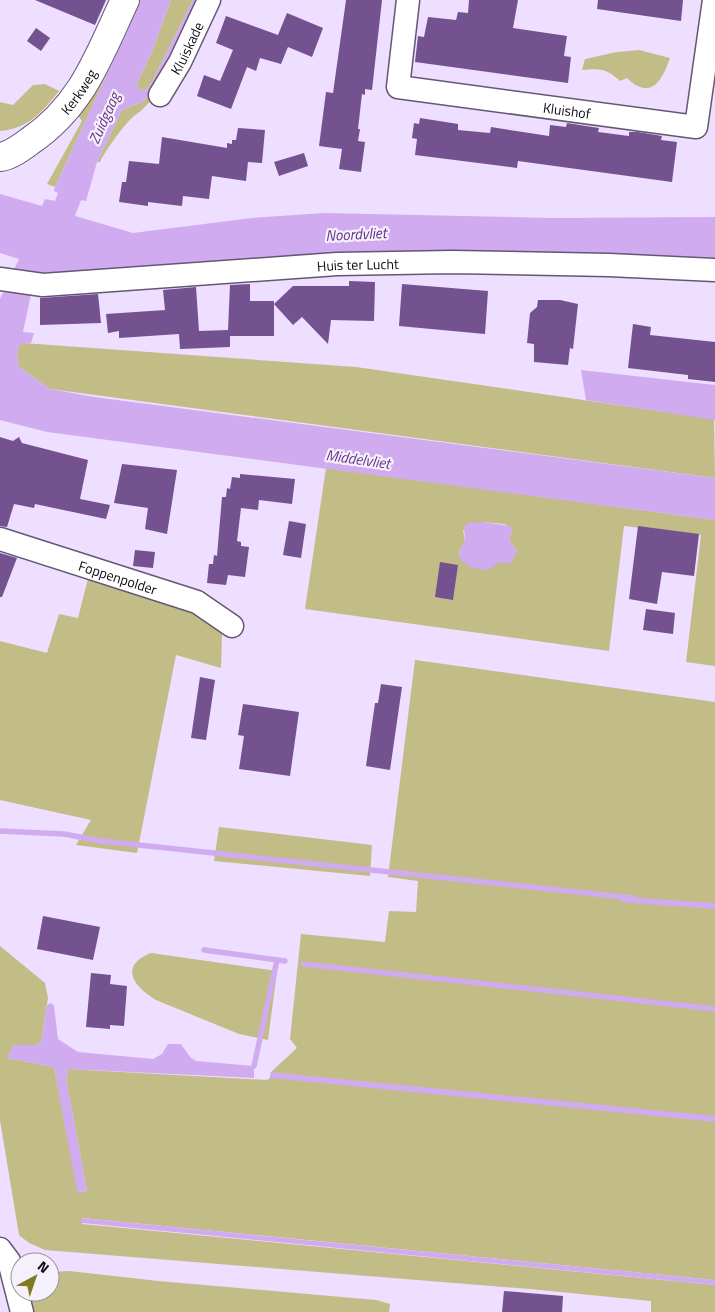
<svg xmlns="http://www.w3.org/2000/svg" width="715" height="1312" viewBox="0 0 715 1312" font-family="'Titillium Web',sans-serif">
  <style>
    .green { fill: #c2bc87; fill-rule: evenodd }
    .water { fill: #d0abf0 }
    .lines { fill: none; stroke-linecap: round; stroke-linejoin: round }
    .stream { stroke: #d0abf0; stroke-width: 5.5 }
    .building { fill: #745290 }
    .minor-casing { stroke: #655773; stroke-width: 25 }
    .tertiary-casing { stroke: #655773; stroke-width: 30 }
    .minor { stroke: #fff; stroke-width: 22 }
    .tertiary { stroke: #fff; stroke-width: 28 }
    .labels { text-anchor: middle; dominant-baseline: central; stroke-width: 4.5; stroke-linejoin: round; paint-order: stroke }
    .street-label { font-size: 14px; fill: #0e0913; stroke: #f6f0fd }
    .water-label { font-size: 15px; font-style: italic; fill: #613383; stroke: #f6f0fd }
  </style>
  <rect width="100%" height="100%" fill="#eedeff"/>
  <!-- green -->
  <g class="green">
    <polygon points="136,0 141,0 55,187 47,184 82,121 77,114"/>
    <polygon points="171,0 193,0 153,80 149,87 144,91 138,88 137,83 151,54"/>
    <path d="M639 50 670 58C662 81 651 101 627 78L620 81C608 69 599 68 582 70L585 59 617 52Z"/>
    <path d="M45 84 59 91C42 112 28 129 0 131V102L13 105 33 85Z"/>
    <path d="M156 90C152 101 143 110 134 116 126 122 105 151 100 162H97L122 110 142 102Z"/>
    <polygon points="23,343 356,367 714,419 715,478 50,389 19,367 17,356 19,345"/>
    <path d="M326 468 715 520V666L686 662 701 535 624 526 609 651 305 609ZM483 522 504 524 512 529 509 540 517 551 497 563 458 554 465 541 463 530Z"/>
    <polygon points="90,571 215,620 222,634 221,668 176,655 137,853 76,845 91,820 0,800 0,641 47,653 59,614 78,618"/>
    <polygon points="415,660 715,702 715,1280 82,1218 82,1224 715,1285 715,1312 651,1312 651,1301 530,1289 45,1250 29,1243 19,1235 0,1120 0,946 45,983 48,998 41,1042 36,1045 14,1045 7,1058 54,1067 78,1192 87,1191 66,1079 68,1069 267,1080 270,1078 271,1072 297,1048 290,1039 301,934 385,942 389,911 416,912 418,881 388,877"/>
    <polygon points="219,827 372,845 370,876 214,861"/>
    <path d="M151 953 277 971 268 1040 239 1034 156 1000C134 987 118 966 151 953Z"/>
    <polygon points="69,1271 158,1281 376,1300 390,1304 389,1312 34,1312 31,1300 34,1292 50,1292 50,1272"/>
  </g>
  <!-- water -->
  <g class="water">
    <polygon points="141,0 171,0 151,54 137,83 139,88 144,91 149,87 153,80 193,0 201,0 156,90 142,102 122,110 97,162 86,201 81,200 75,216 133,233 252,218 324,213 552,218 715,217 715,259 219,264 39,273 34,280 23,332 34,333 31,343 19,345 17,356 19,367 50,389 94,397 715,478 715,520 47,432 0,420 0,299 19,259 0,253 0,194 42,206 45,199 55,201 58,193 54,191 55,187"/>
    <polygon points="581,370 715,385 715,420 586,400"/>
    <path d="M483 522 510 526 512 529 509 540 517 551 511 563C506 564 504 562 499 563 495 564 493 568 489 569 477 572 462 565 458 554L465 541 464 527 468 523Z"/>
    <polygon points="627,897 715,903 715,909 619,902"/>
    <polygon points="51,1003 54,1006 58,1039 78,1052 153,1059 162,1054 168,1044 181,1044 190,1057 196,1061 254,1066 254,1078 68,1069 66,1079 87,1191 77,1192 54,1067 7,1058 14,1045 36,1045 41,1042 47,1005"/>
    <polygon points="271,1072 715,1116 715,1122 270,1078"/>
    <polygon points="81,1218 715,1280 715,1285 82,1223"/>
  </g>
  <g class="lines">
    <!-- stream -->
    <g class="stream">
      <polyline points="0,831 64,834 101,841 633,898"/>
      <polyline points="204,950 285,961"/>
      <polyline points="304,964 715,1009"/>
      <polyline points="254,1066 277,960"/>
    </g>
  </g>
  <!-- building -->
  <g class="building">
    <polygon points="35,0 106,0 95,25"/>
    <polygon points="346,0 382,0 372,90 365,89 365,95 362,94 358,129 360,129 358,141 365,142 361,172 339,169 342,149 319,146 326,92 333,93"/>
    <polygon points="469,0 518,0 513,28 567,36 564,56 571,57 568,83 415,62 418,36 424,37 428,17 456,20 458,12 468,13"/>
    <polygon points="598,0 683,0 681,21 597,9"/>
    <polygon points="287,13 323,28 312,57 288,47 281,64 260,58 256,71 247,67 231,109 197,96 204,75 220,81 233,50 216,43 226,16 278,35"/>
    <polygon points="36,28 50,38 41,51 27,41"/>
    <polygon points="420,118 458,124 458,130 490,133 491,127 549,136 550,125 566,127 567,123 599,128 598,132 629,136 629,132 638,132 662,136 661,140 677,142 672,182 518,161 517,168 415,155 417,139 412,138 414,123 419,124"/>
    <polygon points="238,128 265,130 262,163 248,162 246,181 212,176 209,199 183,196 182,206 148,202 148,206 119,202 122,182 126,182 129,161 159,164 162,137 227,148 227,143 232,144 232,140 236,140"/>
    <polygon points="304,153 308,166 279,176 274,162"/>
    <polygon points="349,281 375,282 374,321 331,320 328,344 302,317 293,325 274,304 293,286 349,286"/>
    <polygon points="250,284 250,301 274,301 274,336 230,336 230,347 180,349 179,334 119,338 119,331 108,333 106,314 165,310 163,290 196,287 199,331 228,330 230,285"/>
    <polygon points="402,284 488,291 485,334 399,326"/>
    <polygon points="98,294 101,323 40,325 40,298"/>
    <polygon points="538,300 560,300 578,304 573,349 570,348 568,365 534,362 534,344 527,343 530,313 537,307"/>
    <polygon points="633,324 651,327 650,335 715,342 715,382 688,379 688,375 628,368"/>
    <polygon points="0,437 13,441 19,437 22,443 88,460 80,499 110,505 106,519 35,504 34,508 14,504 7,527 0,526"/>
    <polygon points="122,464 177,470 167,534 145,529 148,508 114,503"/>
    <polygon points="240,474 295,479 292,504 259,500 258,510 241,508 237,541 241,542 241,546 249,547 245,577 228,575 226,585 207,583 209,564 213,564 214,555 217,556 222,497 226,497 227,488 230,489 232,477 240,478"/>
    <polygon points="289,521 306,524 301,558 283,555"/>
    <polygon points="638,526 699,534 694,576 662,572 657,604 629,599"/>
    <polygon points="135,550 155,552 153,568 133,566"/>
    <polygon points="0,553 17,558 2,597 0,597"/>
    <polygon points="440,562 458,565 453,600 435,597"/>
    <polygon points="646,609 675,613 673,634 643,630"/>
    <polygon points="200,677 215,680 206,740 191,738"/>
    <polygon points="381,684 402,687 390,770 366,766 375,703 378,703"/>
    <polygon points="243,704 299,712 290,776 239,769 244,736 238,735"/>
    <polygon points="43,916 100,927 93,960 37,949"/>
    <polygon points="91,973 111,975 110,984 127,986 124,1026 110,1025 110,1029 86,1027"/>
    <polygon points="504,1291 563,1296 562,1312 502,1312"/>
  </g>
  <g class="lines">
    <!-- minor casing -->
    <g class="minor-casing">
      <g id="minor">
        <path id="s1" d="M408 0 398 87 696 127 714 0"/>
        <path id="s2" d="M160 95 180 62 209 0"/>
        <path id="s3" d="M0 279 43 285 337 264 452 262 609 265 715 270"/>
        <path id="s4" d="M0 539 197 602 232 626"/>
        <polyline points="0,1249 9,1261 22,1312"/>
      </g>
    </g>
    <!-- tertiary casing -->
    <g class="tertiary-casing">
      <g id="tertiary">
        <path id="s5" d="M0 157C10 156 22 147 30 141 83 105 99 55 125 0"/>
      </g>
    </g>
    <!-- minor -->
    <use href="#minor" class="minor"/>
    <!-- tertiary -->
    <use href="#tertiary" class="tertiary"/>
  </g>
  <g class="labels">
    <!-- street labels -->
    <g class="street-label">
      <text stroke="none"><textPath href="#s2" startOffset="54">Kluiskade</textPath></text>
      <text stroke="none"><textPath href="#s5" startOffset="104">Kerkweg</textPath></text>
      <text stroke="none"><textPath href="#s1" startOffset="258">Kluishof</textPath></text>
      <text stroke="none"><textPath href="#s3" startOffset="359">Huis ter Lucht</textPath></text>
      <text stroke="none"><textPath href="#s4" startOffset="124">Foppenpolder</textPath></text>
    </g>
    <!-- water labels -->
    <g class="water-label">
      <text transform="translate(104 118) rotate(-66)">Zuidgaag</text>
      <text transform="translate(356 234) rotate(-3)">Noordvliet</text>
      <text transform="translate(358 459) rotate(8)">Middelvliet</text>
    </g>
  </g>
  <!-- north arrow -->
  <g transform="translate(35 1277) rotate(40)"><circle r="24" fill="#f6f0fd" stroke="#99949f"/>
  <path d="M0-4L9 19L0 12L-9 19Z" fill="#83791e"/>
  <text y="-8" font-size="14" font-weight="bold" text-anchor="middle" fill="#0e0913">N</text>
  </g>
</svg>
